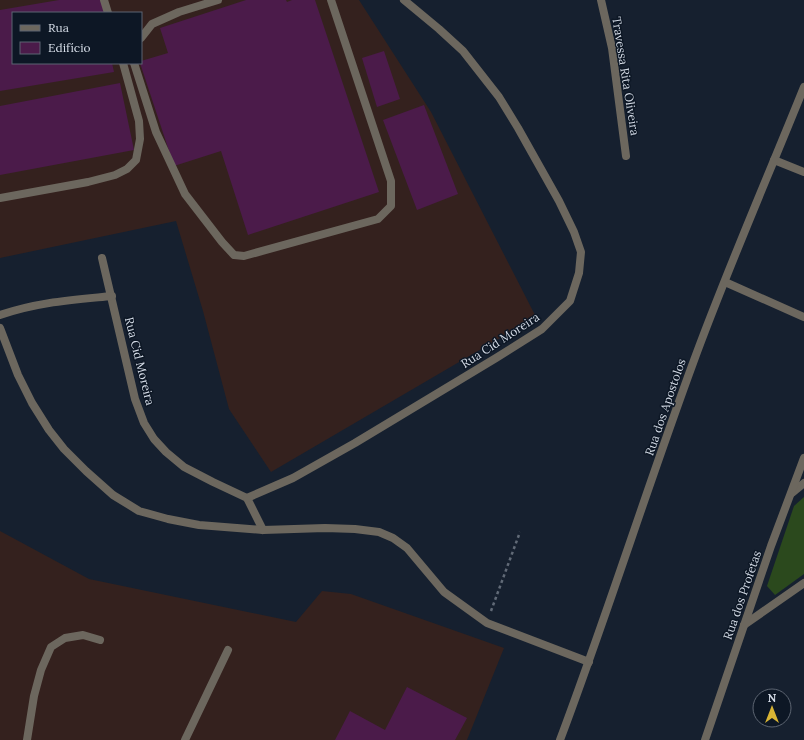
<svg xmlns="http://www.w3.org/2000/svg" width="804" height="740" viewBox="0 0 804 740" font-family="Lora,serif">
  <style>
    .industrial { fill: #34211e; fill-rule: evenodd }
    .green { fill: #2b491d }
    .building { fill: #4b1b4a }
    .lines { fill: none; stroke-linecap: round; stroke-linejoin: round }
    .path { stroke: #616a77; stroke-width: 2.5; stroke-dasharray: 3 3; stroke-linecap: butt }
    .lane { stroke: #6c675e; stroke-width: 8 }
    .street { stroke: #6c675e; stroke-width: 8 }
    .labels { text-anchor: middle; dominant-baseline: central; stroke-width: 3; stroke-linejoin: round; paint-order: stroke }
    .street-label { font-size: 12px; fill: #d4dbe6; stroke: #0d1725 }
  </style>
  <rect width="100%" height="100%" fill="#16202f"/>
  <!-- industrial -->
  <g class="industrial">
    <path d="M0 0H359L431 112 536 317 271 472 229 409 203 311 176 221 0 258ZM13 13H141V63H13Z"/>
    <polygon points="0,531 89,579 296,622 322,591 351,594 504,648 467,740 0,740"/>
  </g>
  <!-- green -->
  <polygon class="green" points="804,497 804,574 775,595 767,586 794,506"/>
  <!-- building -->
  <g class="building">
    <polygon points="59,0 101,0 104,13 13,13 13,63 112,63 114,72 0,91 0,10"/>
    <polygon points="246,0 286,0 287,2 292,0 315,0 379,192 248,235 221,151 174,166 140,63 141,61 168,53 160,28"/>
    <polygon points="384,51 400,99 377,107 362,58"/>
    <polygon points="120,83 134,150 0,175 0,106"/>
    <polygon points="424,105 458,194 417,210 383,120"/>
    <polygon points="407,687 467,718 455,740 335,740 350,711 385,730"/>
  </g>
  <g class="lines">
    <!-- path -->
    <polyline class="path" points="491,611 520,532"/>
    <!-- lane -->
    <g class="lane">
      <polyline points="104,0 108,13"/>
      <polyline points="141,38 152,24 179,12 218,0"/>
      <polyline points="134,63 156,132 185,194 222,242 234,255 244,256 378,219 391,206 391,181 331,0"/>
      <polyline points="0,198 88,182 115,175 127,169 136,160 140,139 139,121 123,63"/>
      <polyline points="27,740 34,696 41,670 51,647 65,638 83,635 100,640"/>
      <polyline points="185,740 228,650"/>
    </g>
    <!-- street -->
    <g class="street">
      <polyline points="601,0 612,48 626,156"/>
      <polyline points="774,160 804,172"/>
      <polyline points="102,258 135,399 144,423 154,439 166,452 184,467 213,482 247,498 263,530"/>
      <polyline points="725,282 804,317"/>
      <path d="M0 315C38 302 72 300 112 296"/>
      <polyline points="0,328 18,375 32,403 49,430 64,449 86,471 113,495 139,511 168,519 199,525 263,530 325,528 355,529 379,532 393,538 407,548 444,592 487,623 589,662"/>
      <polyline points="792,493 804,483"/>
      <polyline points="247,498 293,478 355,443 496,358 542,329 570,301 579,273 581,252 574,232 559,201 518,128 499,97 463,51 439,29 404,0"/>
      <polyline points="744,625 804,583"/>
      <path d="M560 740C607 615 647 488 693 363 727 270 767 179 804 87"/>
      <polyline points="705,740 771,546 804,458"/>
    </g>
  </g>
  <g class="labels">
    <!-- street labels -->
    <g class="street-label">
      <text transform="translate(626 76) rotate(81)">Travessa Rita Oliveira</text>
      <text transform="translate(500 340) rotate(-33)">Rua Cid Moreira</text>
      <text transform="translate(140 361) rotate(76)">Rua Cid Moreira</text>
      <text transform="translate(665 407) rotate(-71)">Rua dos Apostolos</text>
      <text transform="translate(742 595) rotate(-71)">Rua dos Profetas</text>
    </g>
  </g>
  <!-- legend -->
  <rect x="12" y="12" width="130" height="52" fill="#0d1725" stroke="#5d6572"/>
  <rect x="20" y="25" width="20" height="6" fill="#6c675e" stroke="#5d6572"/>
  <text x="48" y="32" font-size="12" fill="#d4dbe6">Rua</text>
  <rect x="20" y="42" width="20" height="12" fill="#4b1b4a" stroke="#5d6572"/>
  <text x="48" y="52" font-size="12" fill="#d4dbe6">Edifício</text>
  <!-- north arrow -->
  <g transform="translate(772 708)"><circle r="19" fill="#0d1725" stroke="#5d6572"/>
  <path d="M0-3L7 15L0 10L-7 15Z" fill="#d8b434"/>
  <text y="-6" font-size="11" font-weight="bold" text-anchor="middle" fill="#d4dbe6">N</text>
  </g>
</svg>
